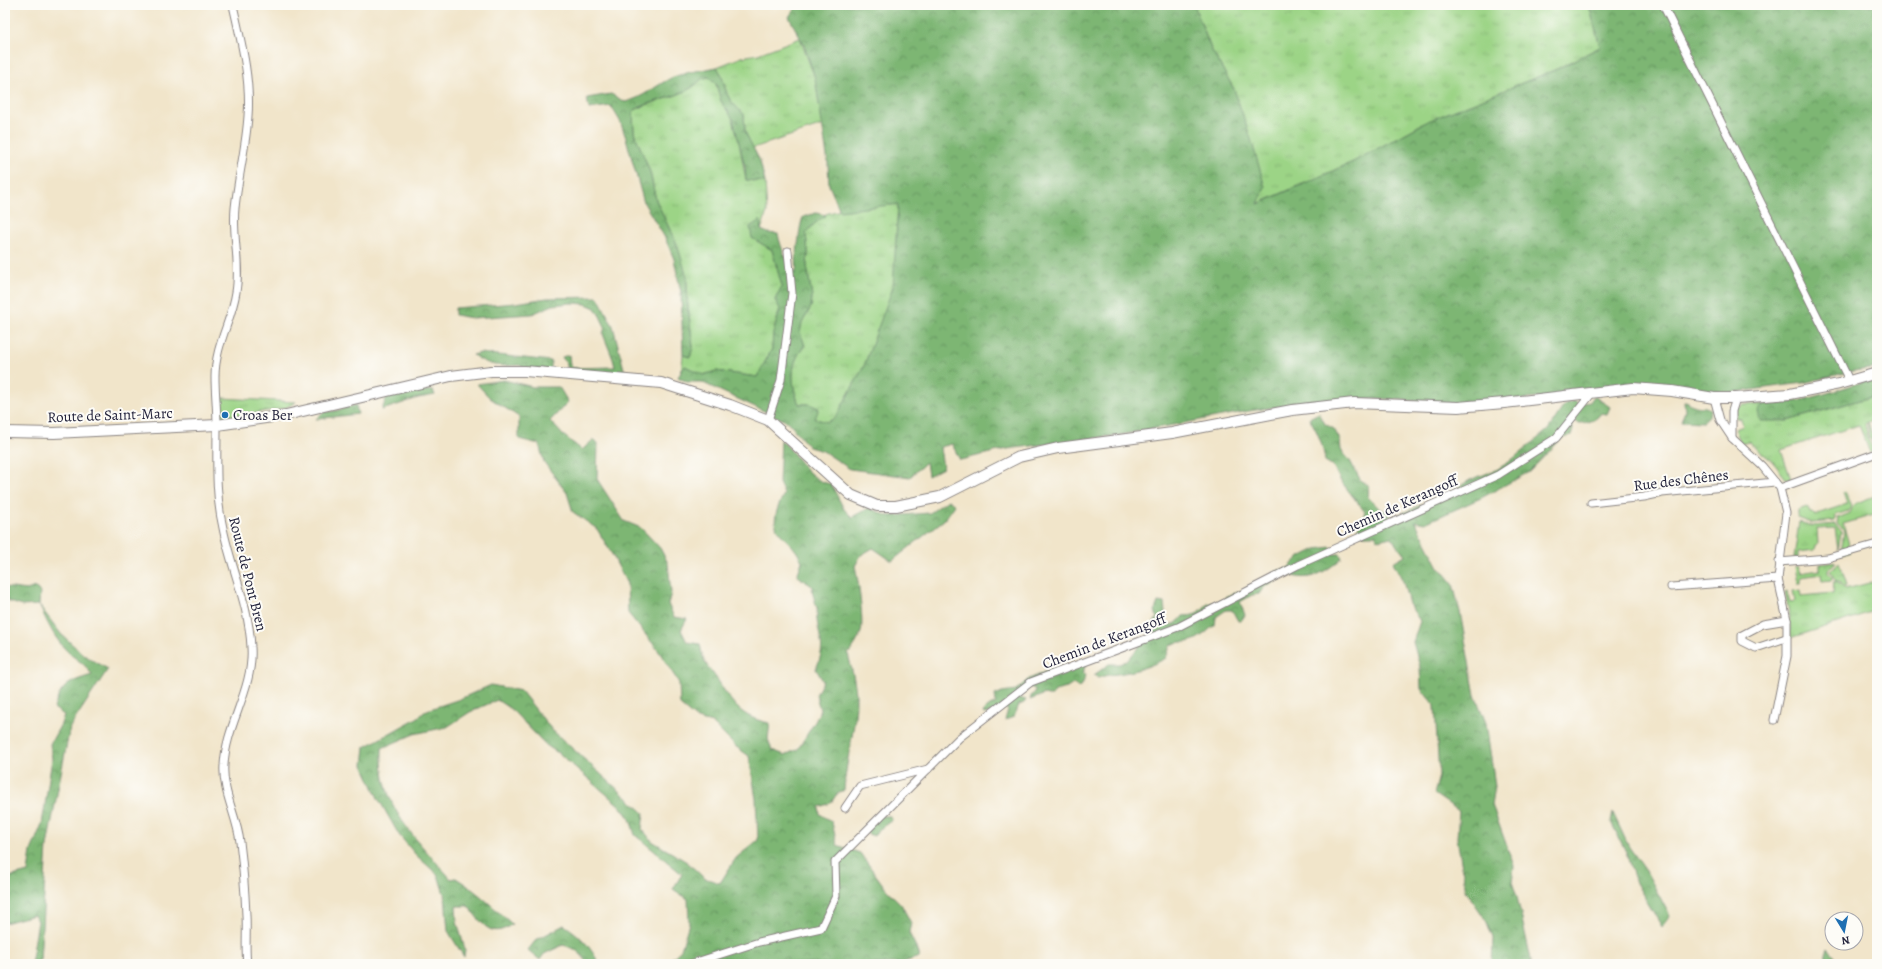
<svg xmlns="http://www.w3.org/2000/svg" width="1882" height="969" viewBox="0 0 1882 969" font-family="Alegreya,serif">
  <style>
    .grass { fill: url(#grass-tufts); stroke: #5f7b60 }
    .forest { fill: url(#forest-crowns); stroke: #506c57 }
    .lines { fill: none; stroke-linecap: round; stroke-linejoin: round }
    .street-casing { stroke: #8a8482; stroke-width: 9 }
    .secondary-casing { stroke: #8a8482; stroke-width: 12 }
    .street { stroke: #fff; stroke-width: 7 }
    .secondary { stroke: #fff; stroke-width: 10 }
    .poi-dot { fill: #1f6fb2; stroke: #fdfcf7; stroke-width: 1.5 }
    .labels { text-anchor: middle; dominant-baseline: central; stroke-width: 4; stroke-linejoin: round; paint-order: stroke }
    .street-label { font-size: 15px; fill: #22223b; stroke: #fdfcf7 }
    .poi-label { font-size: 15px; fill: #22223b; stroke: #fdfcf7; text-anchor: start }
  </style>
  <defs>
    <pattern id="grass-tufts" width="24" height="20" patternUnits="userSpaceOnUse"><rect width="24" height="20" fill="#9cd486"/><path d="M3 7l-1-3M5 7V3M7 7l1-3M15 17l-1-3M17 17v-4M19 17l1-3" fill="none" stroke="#86b675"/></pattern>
    <pattern id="forest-crowns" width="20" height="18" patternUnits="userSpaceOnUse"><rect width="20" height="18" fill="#7db673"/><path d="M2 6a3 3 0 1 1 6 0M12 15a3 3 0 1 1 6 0" fill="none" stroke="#669460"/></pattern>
  </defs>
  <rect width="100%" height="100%" fill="#fdfcf7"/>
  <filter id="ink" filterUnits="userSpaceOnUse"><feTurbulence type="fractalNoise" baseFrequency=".025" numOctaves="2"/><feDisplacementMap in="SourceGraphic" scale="8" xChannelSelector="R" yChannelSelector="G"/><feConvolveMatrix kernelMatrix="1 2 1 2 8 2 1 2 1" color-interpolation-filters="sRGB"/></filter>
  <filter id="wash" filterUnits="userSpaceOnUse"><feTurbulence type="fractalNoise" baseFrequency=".012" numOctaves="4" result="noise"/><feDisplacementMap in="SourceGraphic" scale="16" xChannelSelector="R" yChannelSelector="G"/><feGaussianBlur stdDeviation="0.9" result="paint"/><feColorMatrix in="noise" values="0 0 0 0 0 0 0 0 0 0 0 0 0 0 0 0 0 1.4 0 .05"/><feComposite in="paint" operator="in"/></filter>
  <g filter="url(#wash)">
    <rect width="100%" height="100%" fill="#f1e5ca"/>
    <!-- grass -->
    <g class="grass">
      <polygon points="1194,5 1589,5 1600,47 1557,69 1428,121 1353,162 1257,204 1234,89 1211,49"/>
      <path d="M800 38 815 78 823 125 753 148 745 132 744 115C737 108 729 101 726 91 723 81 723 77 717 67L742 57 758 54Z"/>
      <path d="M709 77 716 84 721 101 733 119 738 136 746 180 765 182 767 212 761 230 760 220 752 238 772 250 782 286 775 300 780 308 773 334 772 349 757 377 716 371 703 375 685 366 681 374 683 355 690 357 693 347 687 298V277L670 230 656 200 650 172 634 132 633 111C651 101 673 99 691 88 700 83 696 79 709 77Z"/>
      <path d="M898 203 894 287 864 366 836 417 828 422 815 419 809 404H799C791 385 789 361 805 346L800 332 802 323 811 307 812 297 807 266 808 252 806 234C811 227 818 218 826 214 842 208 880 206 898 203Z"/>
      <polygon points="1877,395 1877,419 1868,422 1877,450 1870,438 1867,422 1865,424 1869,441 1874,451 1870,453 1859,425 1781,450 1791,479 1787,480 1773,462 1748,441 1741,443 1735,429 1743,426 1741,419 1736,418 1735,411 1742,405 1763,404 1759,411 1787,421"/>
      <polygon points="222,398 296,402 285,408 225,418 222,416"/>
      <polygon points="1845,492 1851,507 1848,511 1836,515 1834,521 1812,523 1798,518 1798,510 1807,507 1810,513 1812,513 1814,515 1847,504 1843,493"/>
      <polygon points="1877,495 1877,514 1843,524 1851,551 1841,554 1844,531 1837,524 1838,518 1850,513 1854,504"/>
      <polygon points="1799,522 1813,526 1835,524 1841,532 1838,550 1835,528 1817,529 1818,544 1816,545 1815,550 1798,552 1798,558 1794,558"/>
      <polygon points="1836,562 1828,570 1828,573 1832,577 1832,580 1822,581 1821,574 1801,577 1801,583 1798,583 1795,567 1798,566 1800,573 1820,570 1820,564"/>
      <polygon points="1839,562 1847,585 1846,587 1835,580 1830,571"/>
      <polygon points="1834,581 1846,589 1877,581 1877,610 1791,638 1790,633 1790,618 1785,592 1787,591 1790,602 1795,601 1793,591 1800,590 1801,596 1833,593"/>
    </g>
    <!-- forest -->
    <g class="forest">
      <path d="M797 5H1194L1211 49 1234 89 1251 139 1265 187 1258 204 1353 162 1428 121 1557 69 1600 47 1589 5H1877V368L1853 371 1803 383 1721 394 1672 388 1459 404 1373 398 1323 400 1249 411 1119 435 1007 449 960 460 952 444 940 447 943 468 928 476 926 462 910 477 850 469 823 451 809 447 788 422 701 382H687L678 377 685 366 703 375 716 371 757 377 772 349 773 334 780 309 775 300 782 286 772 250 752 238 750 227 760 220 761 230 768 233 778 234C781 249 787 261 795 274 798 267 795 259 797 252 799 240 799 228 803 217L816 213 826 215 813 225 806 234 808 252 807 266 812 297 811 307 802 323 800 332 805 346C789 361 791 385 799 404H809L819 408 815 419 828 422 836 417 864 366 893 287 898 204 840 211 829 185 828 163 815 78 804 45 789 17Z"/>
      <path d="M717 67C723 77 723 81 726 91 729 101 737 108 744 114L745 132 760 161 765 182 746 180 745 167 733 119 721 101 716 84 709 77C698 79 700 83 691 88 673 99 651 100 633 111L634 132 650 172 656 200 678 247 687 277V298L693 347 690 357 683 355 681 293 674 259 665 238 644 203 626 138 620 121 611 106 589 109 587 98 611 94 625 102C643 98 655 86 671 78 685 72 702 70 717 67Z"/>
      <path d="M598 297 613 326 625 373 621 377 615 373C608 376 602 377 596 372L584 374 568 372 567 365 562 357 569 355 570 365 573 368 615 367 613 359 603 334 605 327 599 314 595 308 586 304 571 303 553 305 532 314 472 318 455 315V308L516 303 547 298Z"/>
      <path d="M480 353 551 361V370L524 368 519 365C501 367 488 366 473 355Z"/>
      <path d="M1874 378 1877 379V395L1787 421H1760L1758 411 1763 404C1798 406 1841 388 1874 378Z"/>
      <path d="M504 380 533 387H559L568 402 550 421 563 435 582 450 593 440 598 443 597 479 624 521 641 528 660 548 668 563 671 593 668 604 674 617 687 619 681 630 687 642 700 644C704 667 708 665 719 682 733 705 742 718 770 723L768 739 772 750 785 755 798 749 816 720 820 710 816 695 823 681 816 669C826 645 820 644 817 620 816 616 818 612 817 608 815 600 812 595 812 586L797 576 802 561C786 528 762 538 784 494L779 483 781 440C798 455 808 481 831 484L844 509 852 517 869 508 888 516 930 513 948 500 955 505 945 519 892 561 873 548 861 555 855 566C858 578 864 620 861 632 858 641 854 647 848 654 851 667 855 680 856 694 857 726 846 757 844 790L836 795 831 803 819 807 820 814 832 822 837 845 860 853 886 889 901 904 911 923 909 933 915 945 919 957 901 963 880 964H666L681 950 689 923 688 899 673 889 682 874 635 835 630 819 620 806 561 755 546 745 512 710 497 700 470 712 447 727 414 734 382 748C379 808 415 837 451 879L456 878C477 891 494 908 512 924 491 941 481 922 468 906H456L457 922 465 949 464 957 448 931 445 897 438 875 416 855 399 835 378 798 363 765 365 747 417 718 427 710 460 699 491 685 521 691 552 730 644 813 642 829 652 841 687 862 704 878 720 883 736 858 758 840 756 799 749 756 735 746 712 723 697 719 680 705 679 683 658 650 628 613 627 584 613 556 597 529 573 512 567 493 544 462 539 444 519 439V417L490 398 477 384Z"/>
      <polygon points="433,390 435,395 418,398 382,410 387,396"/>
      <path d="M1594 396 1610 407 1607 414 1601 413C1596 421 1587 423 1578 423L1574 420 1571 425 1573 429 1571 436 1562 438 1529 472 1481 498 1425 523 1415 521 1439 567 1453 584 1460 612 1475 695 1486 723 1495 786 1492 805 1514 866 1512 882 1517 897 1532 964H1492L1493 938 1486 920 1466 891 1457 838 1459 811 1434 794 1439 776 1435 706 1421 689 1420 667 1413 642 1420 621 1409 604 1403 581 1393 562 1405 555 1391 537 1378 540 1375 535H1355L1365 512 1340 480 1333 466 1325 461C1323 445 1318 432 1309 418L1319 413 1325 424 1334 429 1340 440 1341 450 1350 461 1361 481 1369 486 1368 497 1380 509 1391 513 1387 520 1451 492 1470 480 1496 470 1509 462 1548 430 1565 404 1574 401 1578 404 1590 402Z"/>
      <path d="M1684 401C1689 401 1689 404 1693 405 1699 408 1704 405 1710 409L1709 416 1703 422 1681 421 1685 410Z"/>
      <polygon points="356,405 358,414 316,419 323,412 335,411"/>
      <path d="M1331 547 1333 554H1340L1342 558C1327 571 1308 584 1289 574L1264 587 1259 594 1252 595 1240 602 1245 615 1241 621H1238L1232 610H1226L1216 617 1215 625C1208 630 1200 639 1191 641 1182 644 1181 639 1170 646L1166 658C1152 666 1133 672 1117 674 1110 675 1105 675 1098 678L1094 675 1109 664H1120L1128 660 1141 644 1154 633 1152 626 1157 618 1155 610 1158 602 1164 603 1165 612 1161 625C1169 627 1179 623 1183 616 1187 615 1190 616 1193 615 1199 614 1203 607 1208 604 1215 601 1223 604 1227 596L1246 589 1259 580 1263 581 1279 570 1288 568 1298 558 1316 549Z"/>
      <path d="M5 587 27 590 35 587 40 592 39 605 61 634 84 655 108 669 70 727 47 846 40 960 31 964 38 921 34 915 5 923V878L28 872 31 851 42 824 52 759 50 744 61 724 64 715 54 708C62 683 70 682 92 675 84 662 77 661 67 651 54 638 47 622 39 605L22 606 5 600Z"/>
      <path d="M1086 665 1082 673 1086 675 1082 685 1078 687 1073 684 1067 688 1055 691 1052 696H1047L1045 694 1030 700 1031 696 1035 692V689L1030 687C1025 690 1020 692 1019 698L1026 700 1024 703 1019 705 1014 717 1005 720 1008 710 1004 707 999 711 984 714 983 713 986 708 996 703 995 695 1002 692 1016 690 1029 679 1045 672 1050 667 1063 668Z"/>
      <polygon points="1613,813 1629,847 1646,871 1670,916 1662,927 1636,883 1625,850 1611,822"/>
      <polygon points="877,816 890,816 892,820 877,831 874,836 868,834 865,828 871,820"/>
      <path d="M564 925C579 934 592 948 599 964H586C584 953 573 948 563 945L544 954 540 960 528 950 536 940Z"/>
      <polygon points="1828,949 1841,964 1825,964 1823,962"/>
    </g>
  </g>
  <g filter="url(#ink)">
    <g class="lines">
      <!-- street casing -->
      <g class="street-casing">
        <g id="street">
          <path d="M233 5C241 41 251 79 248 116 246 147 238 178 235 208 232 236 241 264 236 292 232 320 215 345 215 377 215 393 217 409 217 426 217 460 215 494 223 528 231 568 249 605 251 647 254 689 226 724 224 765 222 792 237 816 240 842 243 866 245 891 246 915 247 932 245 948 247 964"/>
          <polyline points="1663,5 1847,376"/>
          <polyline points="1714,398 1720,420 1732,438 1732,411 1736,398"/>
          <polyline points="768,420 781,380 792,293 788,251"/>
          <polyline points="1732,438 1762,466 1780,488 1786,513 1778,579 1787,620 1787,656 1774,720"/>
          <polyline points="1780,488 1877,453"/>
          <polyline points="1591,503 1644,497 1662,493 1775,482"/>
          <polyline points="1779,562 1828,558 1877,544"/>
          <polyline points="1671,587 1778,579"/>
          <polyline points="1786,638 1756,648 1742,641 1742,635 1763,624 1787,620"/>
          <polyline points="845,808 860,786 928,769"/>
          <polyline points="690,964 759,942 821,928 836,896 835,862 959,738 1031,682 1178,627 1298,565 1498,475 1556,438 1592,393"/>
        </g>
      </g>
      <!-- secondary casing -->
      <g class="secondary-casing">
        <polyline id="secondary" points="5,432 54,433 217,425 286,415 451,376 491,371 525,371 661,383 730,405 768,420 851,495 877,506 896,506 940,497 1019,457 1058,448 1172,433 1292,410 1354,403 1458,407 1504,403 1633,388 1672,391 1714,398 1736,398 1790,394 1839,384 1877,373"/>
      </g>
      <!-- street -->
      <use href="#street" class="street"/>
      <!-- secondary -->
      <use href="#secondary" class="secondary"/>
    </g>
  </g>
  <!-- markers -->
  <circle class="poi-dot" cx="225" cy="415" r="4"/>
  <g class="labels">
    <!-- street labels -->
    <g class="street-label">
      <text transform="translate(110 415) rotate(-2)">Route de Saint-Marc</text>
      <text transform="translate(1681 480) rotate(-7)">Rue des Chênes</text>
      <text transform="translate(1397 506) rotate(-24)">Chemin de Kerangoff</text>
      <text transform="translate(248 574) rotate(76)">Route de Pont Bren</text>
      <text transform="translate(1104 641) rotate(-21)">Chemin de Kerangoff</text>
    </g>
    <!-- poi labels -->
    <g class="poi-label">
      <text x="233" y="415">Croas Ber</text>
    </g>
  </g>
  <!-- margin -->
  <rect width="1882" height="969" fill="none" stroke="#fdfcf7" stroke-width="20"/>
  <!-- north arrow -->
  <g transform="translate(1844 931) rotate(170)"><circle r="19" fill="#fdfcf7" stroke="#a5a5ac"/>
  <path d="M0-3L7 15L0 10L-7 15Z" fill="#1f6fb2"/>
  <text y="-6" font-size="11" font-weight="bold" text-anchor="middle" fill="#22223b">N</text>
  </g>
</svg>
